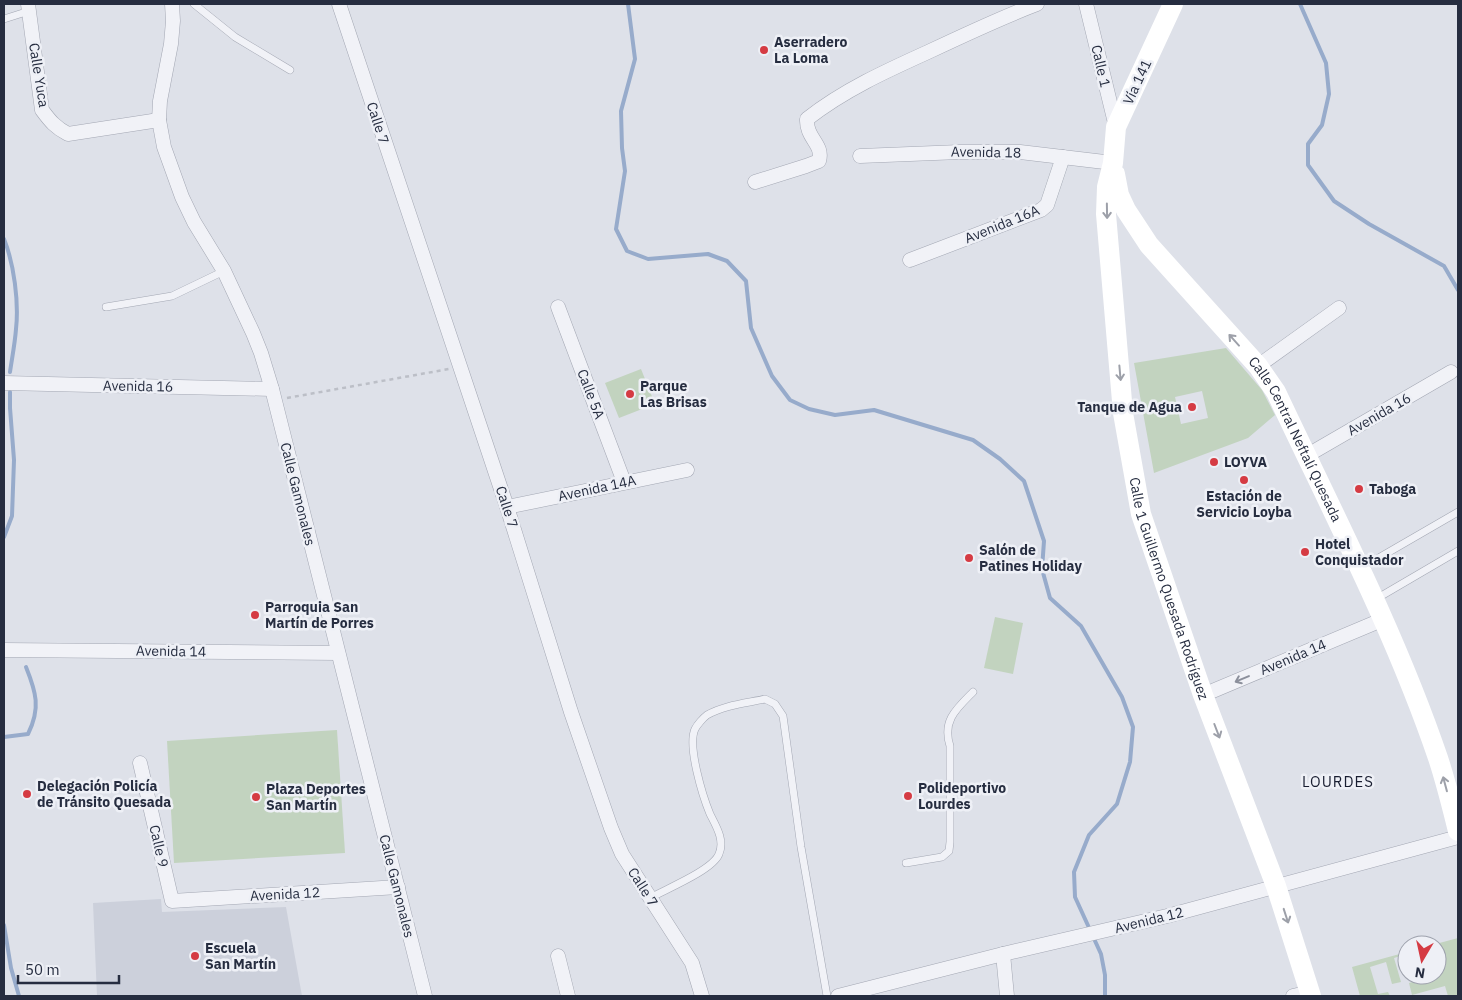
<svg xmlns="http://www.w3.org/2000/svg" width="1462" height="1000" viewBox="0 0 1462 1000" font-family="'IBM Plex Sans',sans-serif">
  <style>
    .built { fill: #ccd0db }
    .green { fill: #c2d3bf; fill-rule: evenodd }
    .lines { fill: none; stroke-linecap: round; stroke-linejoin: round }
    .stream { stroke: #97abcb; stroke-width: 4 }
    .lane-casing { stroke: #a3a7b3; stroke-width: 8 }
    .street-casing { stroke: #a3a7b3; stroke-width: 15 }
    .path { stroke: #bcbfc7; stroke-width: 2.5; stroke-dasharray: 4 4; stroke-linecap: butt }
    .lane { stroke: #f1f2f7; stroke-width: 7 }
    .street { stroke: #f1f2f7; stroke-width: 14 }
    .secondary { stroke: #fff; stroke-width: 20 }
    .oneway { stroke: #9da0a9 }
    .oneway2 { stroke: #8c909c }
    .poi-dot { fill: #d53b43; stroke: #eef0f6; stroke-width: 2 }
    .labels { text-anchor: middle; dominant-baseline: central; stroke-width: 5; stroke-linejoin: round; paint-order: stroke }
    .poi-label { font-size: 14px; font-weight: bold; fill: #262d40; stroke: #eef0f6; text-anchor: start }
    .street-label { font-size: 14px; fill: #262d40; stroke: #eef0f6 }
    .neighbourhood-label { font-size: 15px; letter-spacing: 1px; fill: #191e31; stroke: #eef0f6 }
  </style>
  <rect width="100%" height="100%" fill="#dee1e9"/>
  <!-- built -->
  <polygon class="built" points="161,899 162,912 286,907 302,996 97,996 93,903"/>
  <!-- green -->
  <g class="green">
    <path d="M1226 348 1262 390 1275 415 1248 438 1154 473 1134 363ZM1202 391 1208 418 1181 424 1175 397Z"/>
    <polygon points="641,369 655,404 619,418 605,383"/>
    <polygon points="995,617 1023,623 1013,674 984,668"/>
    <polygon points="337,730 345,853 174,863 167,741"/>
    <polygon points="1458,938 1458,996 1448,996 1445,986 1412,995 1409,983 1440,974 1437,963 1437,945 1432,945"/>
    <polygon points="1407,952 1407,954 1394,958 1401,982 1392,984 1386,962 1370,967 1378,994 1388,992 1390,996 1360,996 1352,967"/>
  </g>
  <g class="lines">
    <!-- stream -->
    <g class="stream">
      <polyline points="628,4 635,59 621,111 622,148 625,171 616,229 627,251 648,259 708,254 727,261 746,281 751,328 772,376 790,400 809,409 835,415 874,410 973,440 1000,459 1024,481 1044,541 1042,569 1050,598 1081,626 1122,697 1133,727 1130,762 1117,804 1089,835 1074,872 1075,897 1101,954 1105,975 1105,996"/>
      <polyline points="1300,4 1326,63 1329,94 1322,125 1308,144 1308,165 1334,201 1369,224 1444,266 1458,290"/>
      <path d="M4 239C14 264 19 302 16 329 15 343 12 358 10 372"/>
      <polyline points="4,537 12,516 14,460 10,408 10,392"/>
      <path d="M4 737 28 734C41 708 36 692 26 667"/>
      <polyline points="4,925 11,968 19,996"/>
    </g>
    <!-- lane casing -->
    <g class="lane-casing">
      <g id="lane">
        <polyline points="194,4 235,37 290,70"/>
        <polyline points="4,19 29,11"/>
        <polyline points="106,307 172,296 224,271"/>
        <polyline points="1363,567 1458,512"/>
        <polyline points="1376,599 1458,551"/>
        <path d="M906 863 942 857 949 851 950 842V746C942 721 956 709 973 692"/>
        <path d="M650 898C666 889 713 870 719 854 725 840 716 826 710 814 703 797 687 746 695 729 697 725 703 718 707 715 724 705 747 703 765 699L775 704 783 716 801 847 827 996"/>
      </g>
    </g>
    <!-- street casing -->
    <g class="street-casing">
      <g id="street">
        <path d="M28 4 42 110C50 121 56 128 68 134L159 120"/>
        <polyline points="172,4 173,21 171,44 160,101 159,120 164,147 182,197 194,222 224,271 253,333 261,353 272,389 425,996"/>
        <polyline points="339,4 507,507 571,712 611,828 622,854 692,963 702,996"/>
        <polyline points="1086,4 1116,127"/>
        <polyline points="860,156 960,152 1020,152 1113,163"/>
        <path d="M755 182 806 166 819 161C824 144 806 139 807 119 844 90 886 71 928 52 964 35 1000 18 1037 4"/>
        <polyline points="910,260 1041,210 1047,205 1063,157"/>
        <polyline points="558,307 624,482"/>
        <polyline points="1258,366 1339,308"/>
        <polyline points="4,383 272,389"/>
        <polyline points="1306,456 1451,372"/>
        <polyline points="507,507 687,470"/>
        <polyline points="4,650 338,653"/>
        <polyline points="1203,695 1384,619"/>
        <polyline points="140,763 172,901 398,887"/>
        <polyline points="1003,954 1007,996"/>
        <polyline points="558,956 568,996"/>
        <polyline points="838,996 1003,954 1167,916 1458,837"/>
        <polyline points="1293,996 1310,992"/>
      </g>
    </g>
    <!-- path -->
    <polyline class="path" points="287,398 449,369"/>
    <!-- lane -->
    <use href="#lane" class="lane"/>
    <!-- street -->
    <use href="#street" class="street"/>
    <!-- secondary -->
    <g class="secondary">
      <path id="s1" d="M1173 4 1116 127 1113 163 1107 187 1106 214 1123 413 1141 514 1203 695 1276 886 1311 996"/>
      <path id="s2" d="M1115 174 1119 195 1126 210 1149 245 1258 366 1276 392C1333 513 1395 632 1438 758 1446 782 1452 807 1458 831"/>
    </g>
  </g>
  <!-- one-way arrows -->
  <defs><path id="oneway-shaft" d="M-6 0H5M1.5-3L5.5 0L1.5 3" fill="none" stroke-width="1.6" stroke-linecap="round" stroke-linejoin="round" transform="scale(1.25)"/></defs>
  <g class="oneway">
    <use href="#oneway-shaft" transform="translate(1107 211) rotate(89)"/>
    <use href="#oneway-shaft" transform="translate(1234 340) rotate(-132)"/>
    <use href="#oneway-shaft" transform="translate(1120 373) rotate(85)"/>
    <use href="#oneway-shaft" transform="translate(1217 731) rotate(69)"/>
    <use href="#oneway-shaft" transform="translate(1445 784) rotate(-105)"/>
    <use href="#oneway-shaft" transform="translate(1286 916) rotate(72)"/>
  </g>
  <use class="oneway2" href="#oneway-shaft" transform="translate(1242 679) rotate(157)"/>
  <!-- markers -->
  <g class="poi-dot">
    <circle cx="764" cy="50" r="5"/>
    <circle cx="630" cy="394" r="5"/>
    <circle cx="1192" cy="407" r="5"/>
    <circle cx="1214" cy="462" r="5"/>
    <circle cx="1244" cy="480" r="5"/>
    <circle cx="1359" cy="489" r="5"/>
    <circle cx="1305" cy="552" r="5"/>
    <circle cx="969" cy="558" r="5"/>
    <circle cx="255" cy="615" r="5"/>
    <circle cx="27" cy="794" r="5"/>
    <circle cx="908" cy="796" r="5"/>
    <circle cx="256" cy="797" r="5"/>
    <circle cx="195" cy="956" r="5"/>
  </g>
  <g class="labels">
    <!-- poi labels -->
    <g class="poi-label">
      <text x="774" y="42">Aserradero<tspan x="774" dy="16">La Loma</tspan></text>
      <text x="640" y="386">Parque<tspan x="640" dy="16">Las Brisas</tspan></text>
      <text x="1182" y="407" text-anchor="end">Tanque de Agua</text>
      <text x="1224" y="462">LOYVA</text>
      <text x="1369" y="489">Taboga</text>
      <text x="1244" y="496" text-anchor="middle">Estación de<tspan x="1244" dy="16">Servicio Loyba</tspan></text>
      <text x="1315" y="544">Hotel<tspan x="1315" dy="16">Conquistador</tspan></text>
      <text x="979" y="550">Salón de<tspan x="979" dy="16">Patines Holiday</tspan></text>
      <text x="265" y="607">Parroquia San<tspan x="265" dy="16">Martín de Porres</tspan></text>
      <text x="37" y="786">Delegación Policía<tspan x="37" dy="16">de Tránsito Quesada</tspan></text>
      <text x="918" y="788">Polideportivo<tspan x="918" dy="16">Lourdes</tspan></text>
      <text x="266" y="789">Plaza Deportes<tspan x="266" dy="16">San Martín</tspan></text>
      <text x="205" y="948">Escuela<tspan x="205" dy="16">San Martín</tspan></text>
    </g>
    <!-- street labels -->
    <g class="street-label">
      <text transform="translate(1101 66) rotate(77)">Calle 1</text>
      <text transform="translate(39 75) rotate(81)">Calle Yuca</text>
      <text transform="translate(1137 82) rotate(-65)">Vía 141</text>
      <text transform="translate(378 123) rotate(72)">Calle 7</text>
      <text transform="translate(986 152) rotate(1)">Avenida 18</text>
      <text transform="translate(1002 224) rotate(-22)">Avenida 16A</text>
      <text transform="translate(138 386) rotate(1)">Avenida 16</text>
      <text transform="translate(591 394) rotate(69)">Calle 5A</text>
      <text transform="translate(1379 414) rotate(-30)">Avenida 16</text>
      <text stroke="none"><textPath href="#s2" startOffset="325">Calle Central Neftalí Quesada</textPath></text>
      <text transform="translate(597 488) rotate(-12)">Avenida 14A</text>
      <text transform="translate(298 494) rotate(76)">Calle Gamonales</text>
      <text transform="translate(507 507) rotate(72)">Calle 7</text>
      <text stroke="none"><textPath href="#s1" startOffset="605">Calle 1 Guillermo Quesada Rodríguez</textPath></text>
      <text transform="translate(171 651) rotate(1)">Avenida 14</text>
      <text transform="translate(1293 657) rotate(-23)">Avenida 14</text>
      <text transform="translate(159 846) rotate(77)">Calle 9</text>
      <text transform="translate(397 886) rotate(76)">Calle Gamonales</text>
      <text transform="translate(643 887) rotate(58)">Calle 7</text>
      <text transform="translate(285 894) rotate(-3)">Avenida 12</text>
      <text transform="translate(1149 920) rotate(-14)">Avenida 12</text>
    </g>
    <!-- neighbourhood labels -->
    <g class="neighbourhood-label">
      <text x="1338" y="781">LOURDES</text>
    </g>
  </g>
  <!-- border -->
  <rect width="1462" height="1000" fill="none" stroke="#262d40" stroke-width="10"/>
  <!-- north arrow -->
  <g transform="translate(1422 960) rotate(189)"><circle r="24" fill="#eef0f6" stroke="#9ea2ad"/>
  <path d="M0-4L9 19L0 12L-9 19Z" fill="#d53b43"/>
  <text y="-8" font-size="14" font-weight="bold" text-anchor="middle" fill="#262d40">N</text>
  </g>
  <!-- scale -->
  <path d="M18 975v8h101v-8" fill="none" stroke="#262d40" stroke-width="2.5"/>
  <text x="25" y="975" font-size="15" fill="#262d40" stroke="#eef0f6" stroke-width="4" paint-order="stroke">50 m</text>
</svg>
